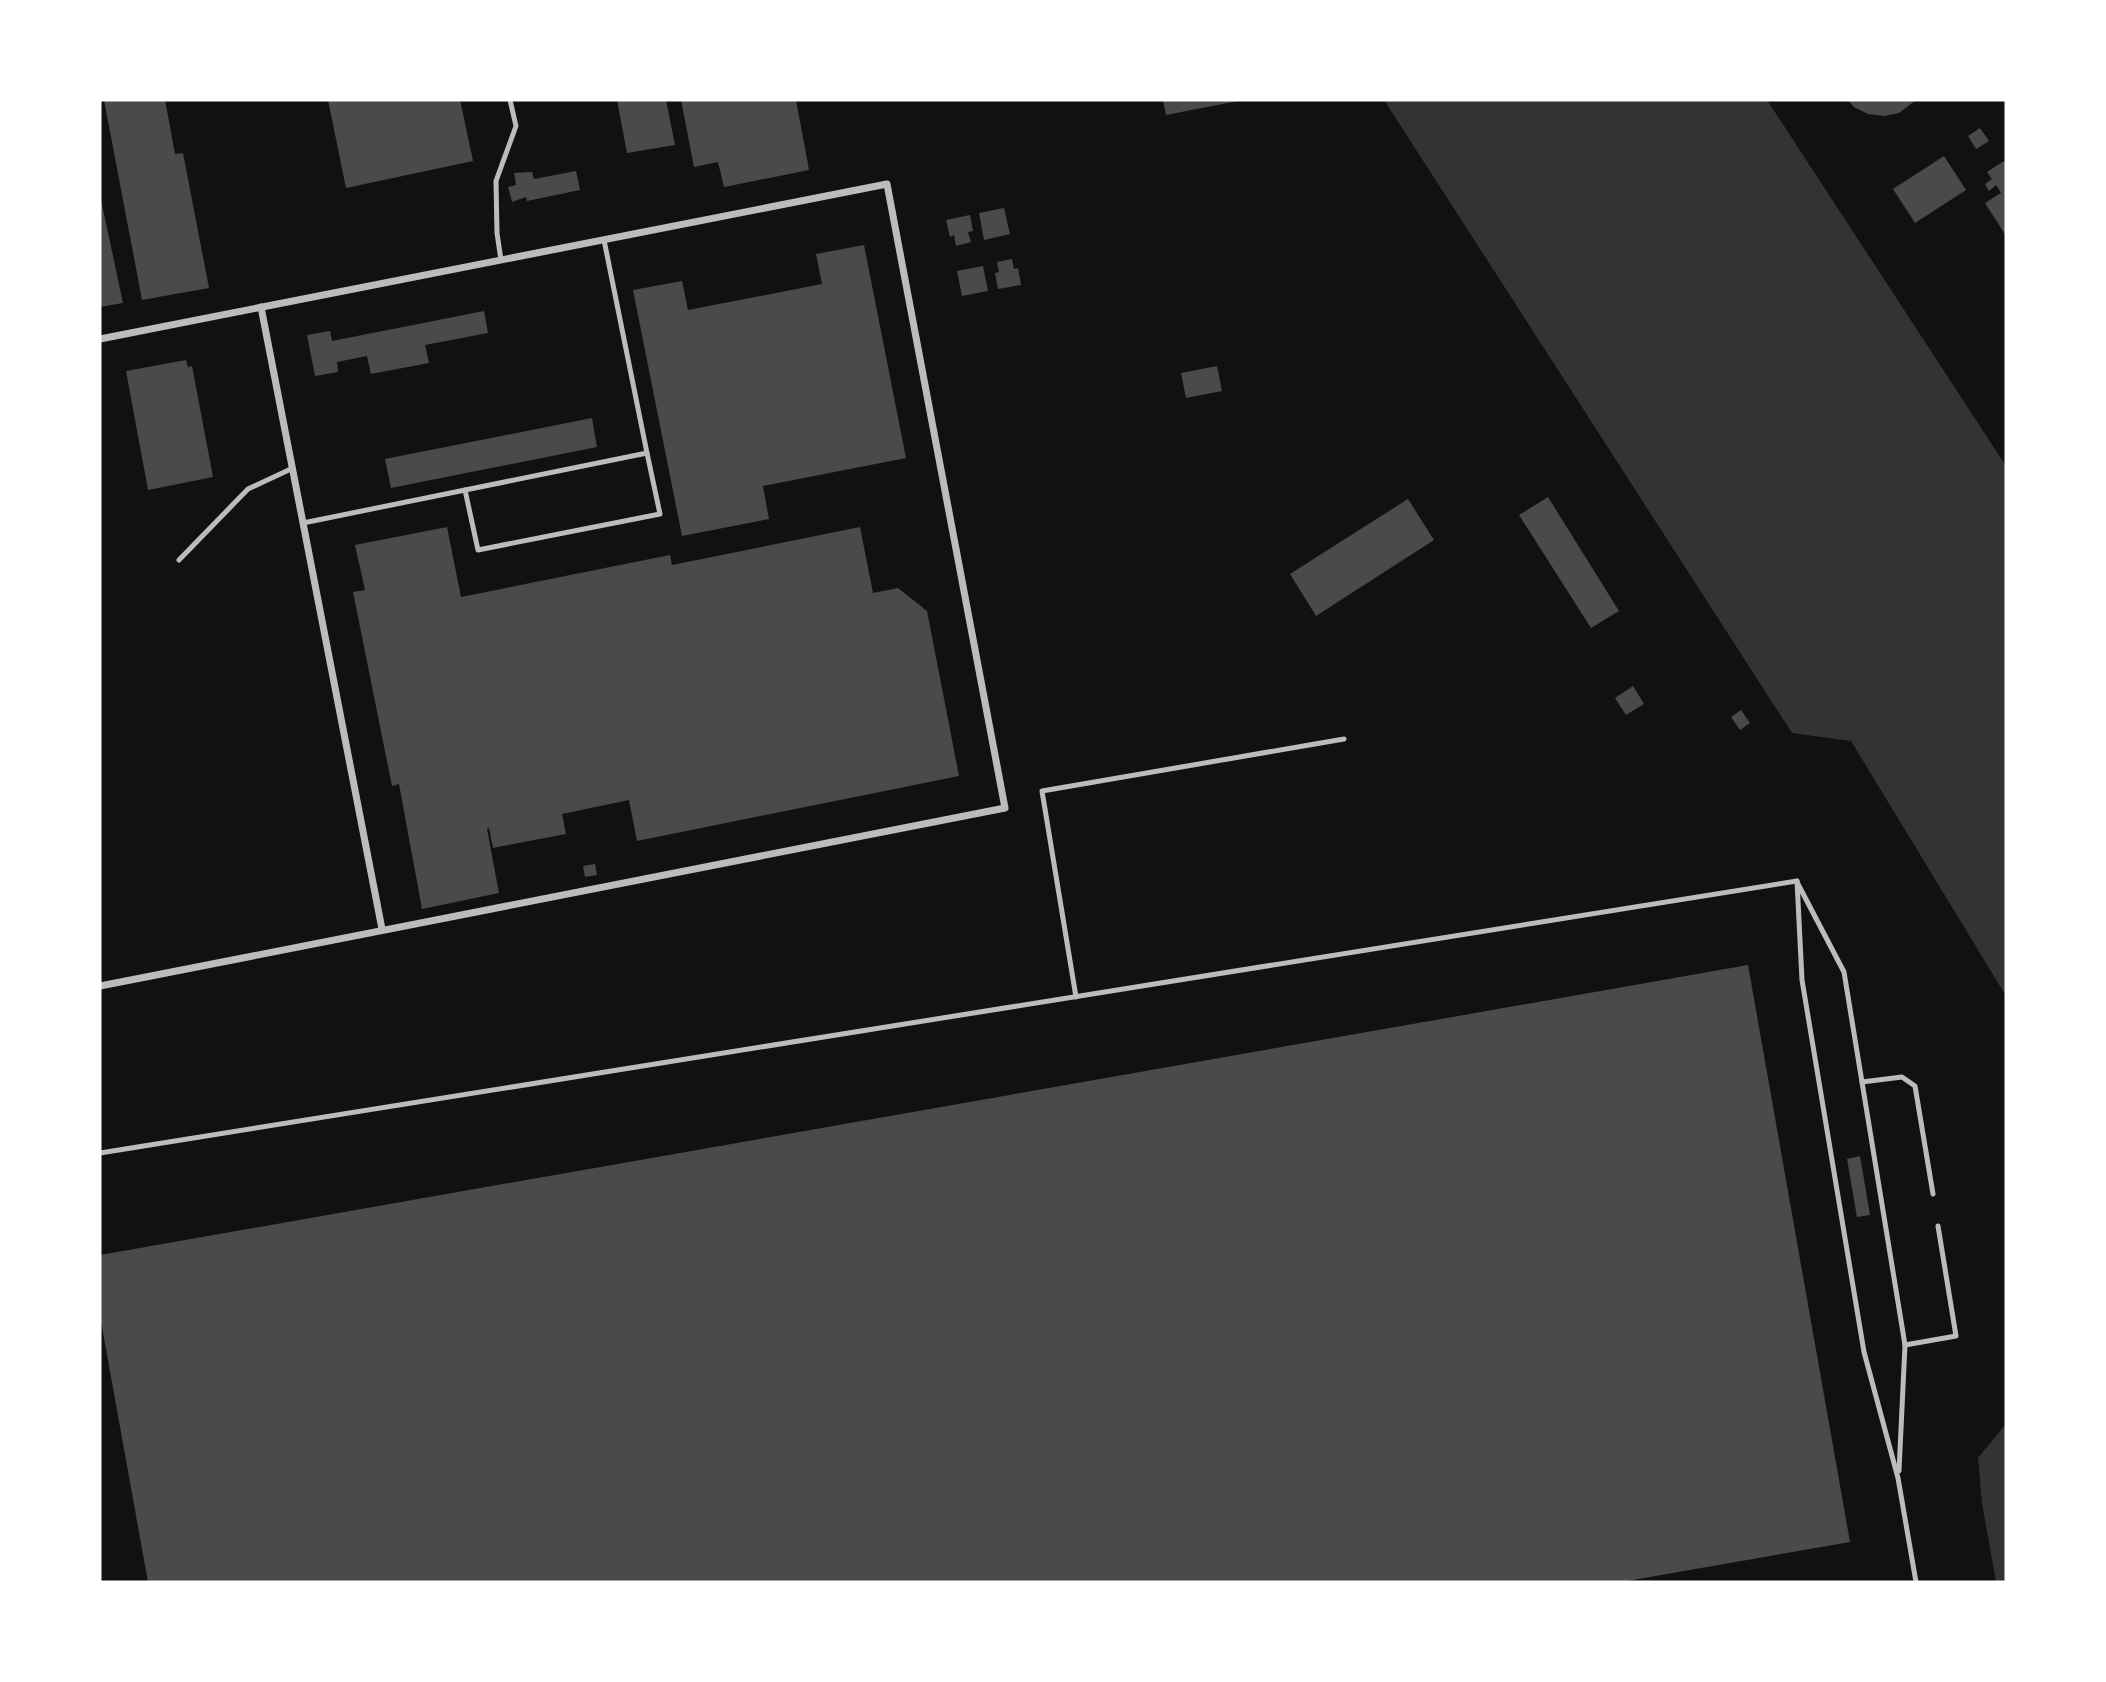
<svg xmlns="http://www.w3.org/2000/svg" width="2106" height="1682" viewBox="0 0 2106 1682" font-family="Manrope,sans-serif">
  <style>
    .water { fill: #333 }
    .building { fill: #4a4a4a }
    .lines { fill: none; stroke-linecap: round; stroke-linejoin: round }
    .service { stroke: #bcbcbc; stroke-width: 5 }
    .minor { stroke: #bcbcbc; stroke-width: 7 }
  </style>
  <rect width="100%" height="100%" fill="#111"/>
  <!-- water -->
  <g class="water">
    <polygon points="1384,100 1767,100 2006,466 2006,996 1851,741 1792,733"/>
    <polygon points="2006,1424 2006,1582 1996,1582 1982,1503 1978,1458"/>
  </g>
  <!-- building -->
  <g class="building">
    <polygon points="104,100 165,100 175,154 183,153 209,288 142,300"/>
    <polygon points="328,100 460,100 473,161 346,188"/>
    <polygon points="617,100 666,100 675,145 627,153"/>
    <polygon points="681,100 796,100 809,170 724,187 718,162 694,167"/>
    <polygon points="1163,100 1238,100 1238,101 1166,115"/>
    <polygon points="1848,100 1916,100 1899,113 1884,116 1868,114 1854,107"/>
    <polygon points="1980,128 1989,141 1976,149 1968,136"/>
    <polygon points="1944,156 1966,190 1915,223 1893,189"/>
    <polygon points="2004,161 2006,165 2006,236 1985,203 2001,193 1996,185 1989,191 1985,184 1992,179 1987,172"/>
    <polygon points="576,171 580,190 527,201 526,197 512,202 508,187 516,185 514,173 532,172 534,179"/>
    <polygon points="100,195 123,303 100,307"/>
    <polygon points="1004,208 1010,234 984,240 979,213"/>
    <polygon points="970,215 973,231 968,232 971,242 956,246 954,235 950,237 946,220"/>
    <polygon points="864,245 906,458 763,486 769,519 682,536 633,290 682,281 688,310 822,284 816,254"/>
    <polygon points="1012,259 1014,269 1018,268 1021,285 998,289 995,273 999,272 997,262"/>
    <polygon points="983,266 988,291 962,296 957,271"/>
    <polygon points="484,311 488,333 425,345 429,363 371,374 367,356 337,362 338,372 315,376 307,335 330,331 332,341"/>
    <polygon points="186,360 188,367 192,366 213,477 148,490 126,371"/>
    <polygon points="1217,366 1222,391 1186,398 1181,373"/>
    <polygon points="592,418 597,447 391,488 385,459"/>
    <polygon points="1548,497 1619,611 1591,628 1519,515"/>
    <polygon points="1408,499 1434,540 1316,616 1290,574"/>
    <polygon points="447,527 461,597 670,555 672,565 860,527 873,593 898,588 927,611 959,776 637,841 629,800 562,814 566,834 493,848 489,828 487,829 499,893 422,909 399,784 392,786 353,592 365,590 355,545"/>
    <polygon points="1633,686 1644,704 1626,715 1615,698"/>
    <polygon points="1741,710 1750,723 1740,730 1731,717"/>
    <polygon points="595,864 597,875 585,877 583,866"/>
    <polygon points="1748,965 1850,1542 1621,1582 148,1582 100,1316 100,1255"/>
    <polygon points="1860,1156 1870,1215 1857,1217 1847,1159"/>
  </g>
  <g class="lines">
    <!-- service -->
    <g class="service">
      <polyline points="501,260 497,233 496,181 516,126 510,100"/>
      <polyline points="465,490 478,550 660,514 647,453"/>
      <polyline points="303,523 647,453 604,240"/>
      <polyline points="179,560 248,489 293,468"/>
      <polyline points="1797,881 1802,980 1864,1352 1898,1478 1916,1582"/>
      <polyline points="1798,884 1844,972 1905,1345 1899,1471"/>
      <polyline points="1076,997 1042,791 1344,739"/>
      <polyline points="1862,1082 1902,1077 1915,1086 1933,1194"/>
      <polyline points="100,1153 1797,881"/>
      <polyline points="1905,1345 1956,1336 1938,1226"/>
    </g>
    <!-- minor -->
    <g class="minor">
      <polyline points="261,307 382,929"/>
      <polyline points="100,339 887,184 1005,808 100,986"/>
    </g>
  </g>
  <!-- border -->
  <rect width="2106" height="1682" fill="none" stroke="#ffffff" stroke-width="203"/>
</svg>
